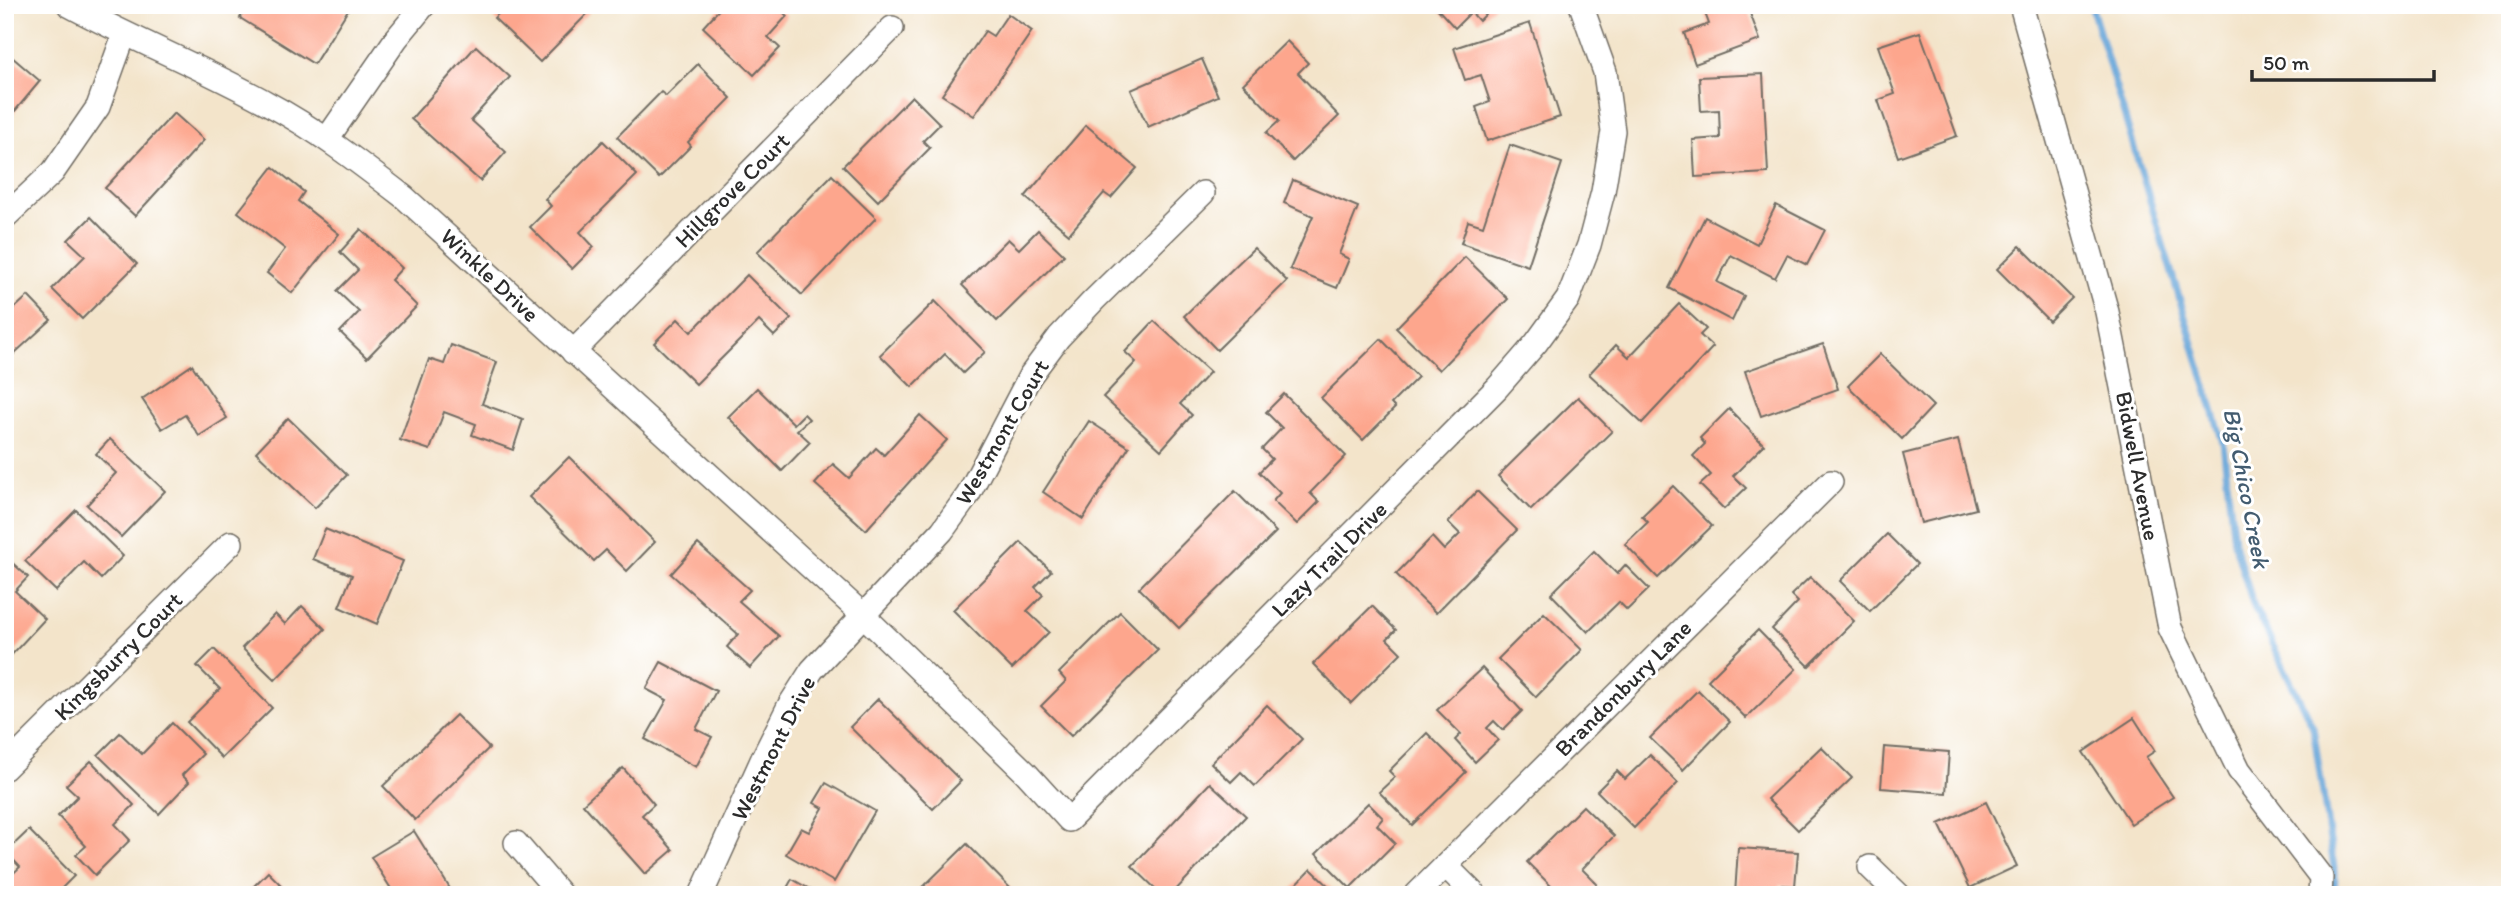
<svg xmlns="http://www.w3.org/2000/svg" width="2515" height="900" viewBox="0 0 2515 900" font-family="Itim,sans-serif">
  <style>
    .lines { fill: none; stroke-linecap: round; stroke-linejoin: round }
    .stream { stroke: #66a5d8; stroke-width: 7 }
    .building { fill: #fda68d }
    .street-casing { stroke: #716c63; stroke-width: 26 }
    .street { stroke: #fff; stroke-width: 23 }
    .labels { text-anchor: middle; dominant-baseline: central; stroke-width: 6; stroke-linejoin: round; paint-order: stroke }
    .street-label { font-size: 23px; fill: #2b2b2b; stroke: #fff }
    .water-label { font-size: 24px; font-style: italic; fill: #435c70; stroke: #fff }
  </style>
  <rect width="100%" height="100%" fill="#fff"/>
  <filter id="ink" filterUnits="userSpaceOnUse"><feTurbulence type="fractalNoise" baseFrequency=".0143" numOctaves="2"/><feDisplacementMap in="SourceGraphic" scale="14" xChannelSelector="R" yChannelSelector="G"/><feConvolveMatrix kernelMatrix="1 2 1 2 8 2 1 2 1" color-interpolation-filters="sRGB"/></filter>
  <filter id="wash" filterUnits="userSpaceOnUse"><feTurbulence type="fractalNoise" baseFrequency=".00686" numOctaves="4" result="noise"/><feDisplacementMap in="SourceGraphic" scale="28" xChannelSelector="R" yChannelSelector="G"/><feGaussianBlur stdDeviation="1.57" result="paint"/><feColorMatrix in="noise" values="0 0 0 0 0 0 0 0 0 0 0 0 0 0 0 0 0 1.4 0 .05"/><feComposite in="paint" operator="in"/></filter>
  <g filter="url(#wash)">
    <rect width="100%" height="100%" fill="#f3e4ca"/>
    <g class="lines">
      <!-- stream -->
      <polyline class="stream" points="2091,5 2223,443 2234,542 2254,607 2313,727 2335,874 2334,895"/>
    </g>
    <g id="blocks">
      <!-- building -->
      <g class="building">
        <polygon points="248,5 351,5 314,64 240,18"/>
        <polygon points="507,5 596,5 540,62 494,18"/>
        <polygon points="723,5 776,5 787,16 768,37 780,48 754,75 703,27"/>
        <polygon points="1434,5 1495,5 1479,21 1471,12 1455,28"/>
        <polygon points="1702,5 1747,5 1760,40 1695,64 1684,33 1709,24"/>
        <polygon points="1008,14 1032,31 974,116 942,95 985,31 993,36"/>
        <polygon points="1530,23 1560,117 1487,141 1476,107 1490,102 1481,75 1465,80 1454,48"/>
        <polygon points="1920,32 1957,136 1898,157 1878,100 1895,94 1878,46"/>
        <polygon points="1287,41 1308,63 1298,73 1339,116 1293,161 1266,133 1279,121 1243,84"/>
        <polygon points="476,46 510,77 471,120 506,152 480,181 411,119"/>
        <polygon points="12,57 40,81 5,123 5,65"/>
        <polygon points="1202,59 1218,96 1148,127 1131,90"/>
        <polygon points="698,64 731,98 688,142 691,146 659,178 617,137 661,92 666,96"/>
        <polygon points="1763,74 1768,173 1695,177 1693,140 1720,138 1719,110 1701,111 1699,77"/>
        <polygon points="912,96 940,124 923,141 930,148 878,201 843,166"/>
        <polygon points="174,113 204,140 135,216 105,188"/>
        <polygon points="1086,125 1137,168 1111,198 1104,193 1069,234 1025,197"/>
        <polygon points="603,141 637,175 580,232 594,247 572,269 530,227 551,206 545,199"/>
        <polygon points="1510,145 1562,163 1528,266 1461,243 1468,221 1483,226"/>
        <polygon points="273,167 304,192 298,201 339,234 292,293 267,273 285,249 238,212"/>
        <polygon points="832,175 876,218 802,295 757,252"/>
        <polygon points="1293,180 1358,207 1339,254 1349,259 1337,288 1290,269 1313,216 1284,203"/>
        <polygon points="1776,205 1825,230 1807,265 1787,255 1775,278 1731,255 1717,282 1744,296 1732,321 1669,288 1705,217 1757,244"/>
        <polygon points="91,217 137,264 82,319 52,289 85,256 68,240"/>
        <polygon points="361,229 402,268 391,280 417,306 367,358 340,332 359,312 337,291 358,270 340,252"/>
        <polygon points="1038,230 1064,255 997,321 962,285 1008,239 1019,249"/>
        <polygon points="2020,246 2072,298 2049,321 1997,269"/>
        <polygon points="1254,248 1287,281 1217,350 1184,316"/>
        <polygon points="1465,257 1508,299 1439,370 1396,328"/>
        <polygon points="747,275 791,319 774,336 759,321 696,384 654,343 678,319 691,332"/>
        <polygon points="28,296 51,320 5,362 5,317"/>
        <polygon points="935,301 985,352 963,373 945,354 912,387 880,355"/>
        <polygon points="1679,304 1706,329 1700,335 1713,347 1642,423 1589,374 1616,345 1629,357"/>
        <polygon points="1154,321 1210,372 1180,404 1192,415 1161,450 1103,397 1136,362 1125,352"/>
        <polygon points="1381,339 1418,377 1391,404 1395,408 1363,440 1321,398"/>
        <polygon points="1823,344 1838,389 1761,416 1745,371"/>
        <polygon points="451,345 497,362 482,404 523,419 513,450 472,435 476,424 444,412 430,450 400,440 429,359 444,364"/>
        <polygon points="1880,354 1933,406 1902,439 1848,386"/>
        <polygon points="192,365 227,418 199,436 185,415 162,429 142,399"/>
        <polygon points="757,388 794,424 804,414 809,419 797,430 810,442 782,471 728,417"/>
        <polygon points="1284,394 1346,456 1310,493 1319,502 1297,524 1273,501 1280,493 1259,472 1272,459 1262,449 1282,428 1266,412"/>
        <polygon points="1578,397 1612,431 1531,510 1498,476"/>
        <polygon points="1729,409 1764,445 1733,476 1746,488 1724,509 1700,485 1711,475 1693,456 1705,444 1700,438"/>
        <polygon points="920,415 947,440 866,530 815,484 833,464 849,478 876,448 884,455"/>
        <polygon points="288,418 347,475 315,508 256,452"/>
        <polygon points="1089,421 1129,447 1083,519 1043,492"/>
        <polygon points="110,439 165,491 121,537 87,505 116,473 96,454"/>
        <polygon points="1958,440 1976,509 1921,523 1903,454"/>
        <polygon points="569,457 655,542 627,571 606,550 594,561 529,497"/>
        <polygon points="1673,486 1712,526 1658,578 1625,544 1648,522 1642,516"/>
        <polygon points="1235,491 1276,532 1179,628 1139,588"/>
        <polygon points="1477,491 1517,530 1436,613 1396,574 1432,537 1444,550 1460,534 1448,522"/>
        <polygon points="76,510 123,556 101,579 84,562 56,591 25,561"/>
        <polygon points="325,529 403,561 377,624 339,607 352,575 313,559"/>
        <polygon points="1887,534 1917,564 1870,611 1840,581"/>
        <polygon points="1021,542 1051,571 1035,587 1043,595 1027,611 1049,632 1012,669 953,610"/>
        <polygon points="698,544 750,590 739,601 779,636 750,668 727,647 738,634 671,574"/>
        <polygon points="1594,551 1617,574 1625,565 1649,589 1627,610 1619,602 1588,632 1551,594"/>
        <polygon points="8,559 28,577 15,591 45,619 5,662 5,562"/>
        <polygon points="1810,577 1854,621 1809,666 1772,629 1798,602 1791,595"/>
        <polygon points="302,606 325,629 275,680 242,648 275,614 285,624"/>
        <polygon points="1372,606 1396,630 1387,639 1401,653 1351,703 1313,664"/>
        <polygon points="1120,612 1158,650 1071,736 1041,706 1066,681 1059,673"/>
        <polygon points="1544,613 1582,650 1536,697 1498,659"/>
        <polygon points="1758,630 1796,669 1746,718 1708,680"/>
        <polygon points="214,649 272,708 222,758 187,722 220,689 197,666"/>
        <polygon points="661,662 716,691 696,729 712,737 696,767 645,739 667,700 646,689"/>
        <polygon points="1482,668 1522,711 1503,730 1494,721 1487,728 1498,740 1475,762 1455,740 1461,734 1437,710"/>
        <polygon points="1698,690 1730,722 1683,770 1650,738"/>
        <polygon points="878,699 961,781 933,809 850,727"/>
        <polygon points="1267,705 1302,739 1255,786 1241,772 1231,782 1211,763"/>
        <polygon points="456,715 489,748 415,820 383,786"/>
        <polygon points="2134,718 2155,751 2146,757 2173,797 2131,824 2083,752"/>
        <polygon points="172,723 203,754 182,775 189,782 159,814 98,755 120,733 142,754"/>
        <polygon points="1427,733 1466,772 1412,825 1379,792 1395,777 1389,771"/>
        <polygon points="1821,747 1852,778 1798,830 1767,799"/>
        <polygon points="1884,747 1949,752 1946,793 1881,788"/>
        <polygon points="1650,755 1678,783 1634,828 1597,791 1617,771 1625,779"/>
        <polygon points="91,761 134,805 115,824 130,840 95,875 76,855 86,846 58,816 78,796 66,785"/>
        <polygon points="623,768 654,804 642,815 673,850 645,874 583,804"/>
        <polygon points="826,783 875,811 834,882 786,854 801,828 809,832 823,808 814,803"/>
        <polygon points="1210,783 1246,816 1171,895 1162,895 1132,866"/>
        <polygon points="1986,802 2017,866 1970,888 1939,824"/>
        <polygon points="1368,803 1383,818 1377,825 1395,843 1350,888 1316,854"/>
        <polygon points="1583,806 1614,836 1582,869 1597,884 1586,895 1560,895 1527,862"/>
        <polygon points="29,830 74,876 55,895 5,895 5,881 20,867 6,852"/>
        <polygon points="414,831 454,895 395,895 371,857"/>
        <polygon points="967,844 1017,895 915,895"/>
        <polygon points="1738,848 1798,852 1795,886 1780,885 1780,895 1735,895"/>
        <polygon points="1311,869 1338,895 1286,895"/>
        <polygon points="268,872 291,895 245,895"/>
        <polygon points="792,879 820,895 783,895"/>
      </g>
    </g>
  </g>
  <g filter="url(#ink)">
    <use href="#blocks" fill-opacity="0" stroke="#716c63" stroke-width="2"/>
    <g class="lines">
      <!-- street casing -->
      <g class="street-casing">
        <g id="street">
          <path d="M69 5C134 40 202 67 267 103 316 129 360 163 404 197L862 614 1026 773 1069 820 1497 388 1536 343 1568 299 1589 245 1603 192 1613 131 1605 72 1581 5"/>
          <polyline points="2021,5 2107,312 2170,628 2239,770 2321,877 2320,895"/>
          <polyline points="327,139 396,39 424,5"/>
          <polyline points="5,217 53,172 98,107 124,35"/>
          <polyline points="573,352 892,28"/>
          <polyline points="5,768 231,543"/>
          <polyline points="516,843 561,895"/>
          <polyline points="1446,866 1475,895"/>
          <polyline points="1870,867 1899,895"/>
          <polyline points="701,895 763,758 789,706 812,670 942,531 968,495 1030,376 1059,337 1094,300 1203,193"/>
          <polyline points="1416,895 1831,482"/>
        </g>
      </g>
      <!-- street -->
      <use href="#street" class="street"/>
    </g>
  </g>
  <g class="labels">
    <!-- street labels -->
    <g class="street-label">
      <text transform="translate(732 190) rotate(-45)">Hillgrove Court</text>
      <text transform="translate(490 275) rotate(43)">Winkle Drive</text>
      <text transform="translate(1002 432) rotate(-60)">Westmont Court</text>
      <text transform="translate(2138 466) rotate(79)">Bidwell Avenue</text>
      <text transform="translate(1329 559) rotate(-45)">Lazy Trail Drive</text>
      <text transform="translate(118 656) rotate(-45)">Kingsburry Court</text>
      <text transform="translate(1623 688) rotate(-45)">Brandonbury Lane</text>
      <text transform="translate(773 748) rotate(-63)">Westmont Drive</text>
    </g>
    <!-- water labels -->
    <g class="water-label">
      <text transform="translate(2247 488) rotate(79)">Big Chico Creek</text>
    </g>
  </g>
  <!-- margin -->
  <rect width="2515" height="900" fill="none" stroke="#fff" stroke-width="28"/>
  <!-- scale -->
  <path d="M2252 70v10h182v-10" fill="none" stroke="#2b2b2b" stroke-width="3.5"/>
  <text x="2263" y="70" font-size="21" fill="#2b2b2b" stroke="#ffffff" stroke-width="5" paint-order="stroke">50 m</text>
</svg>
